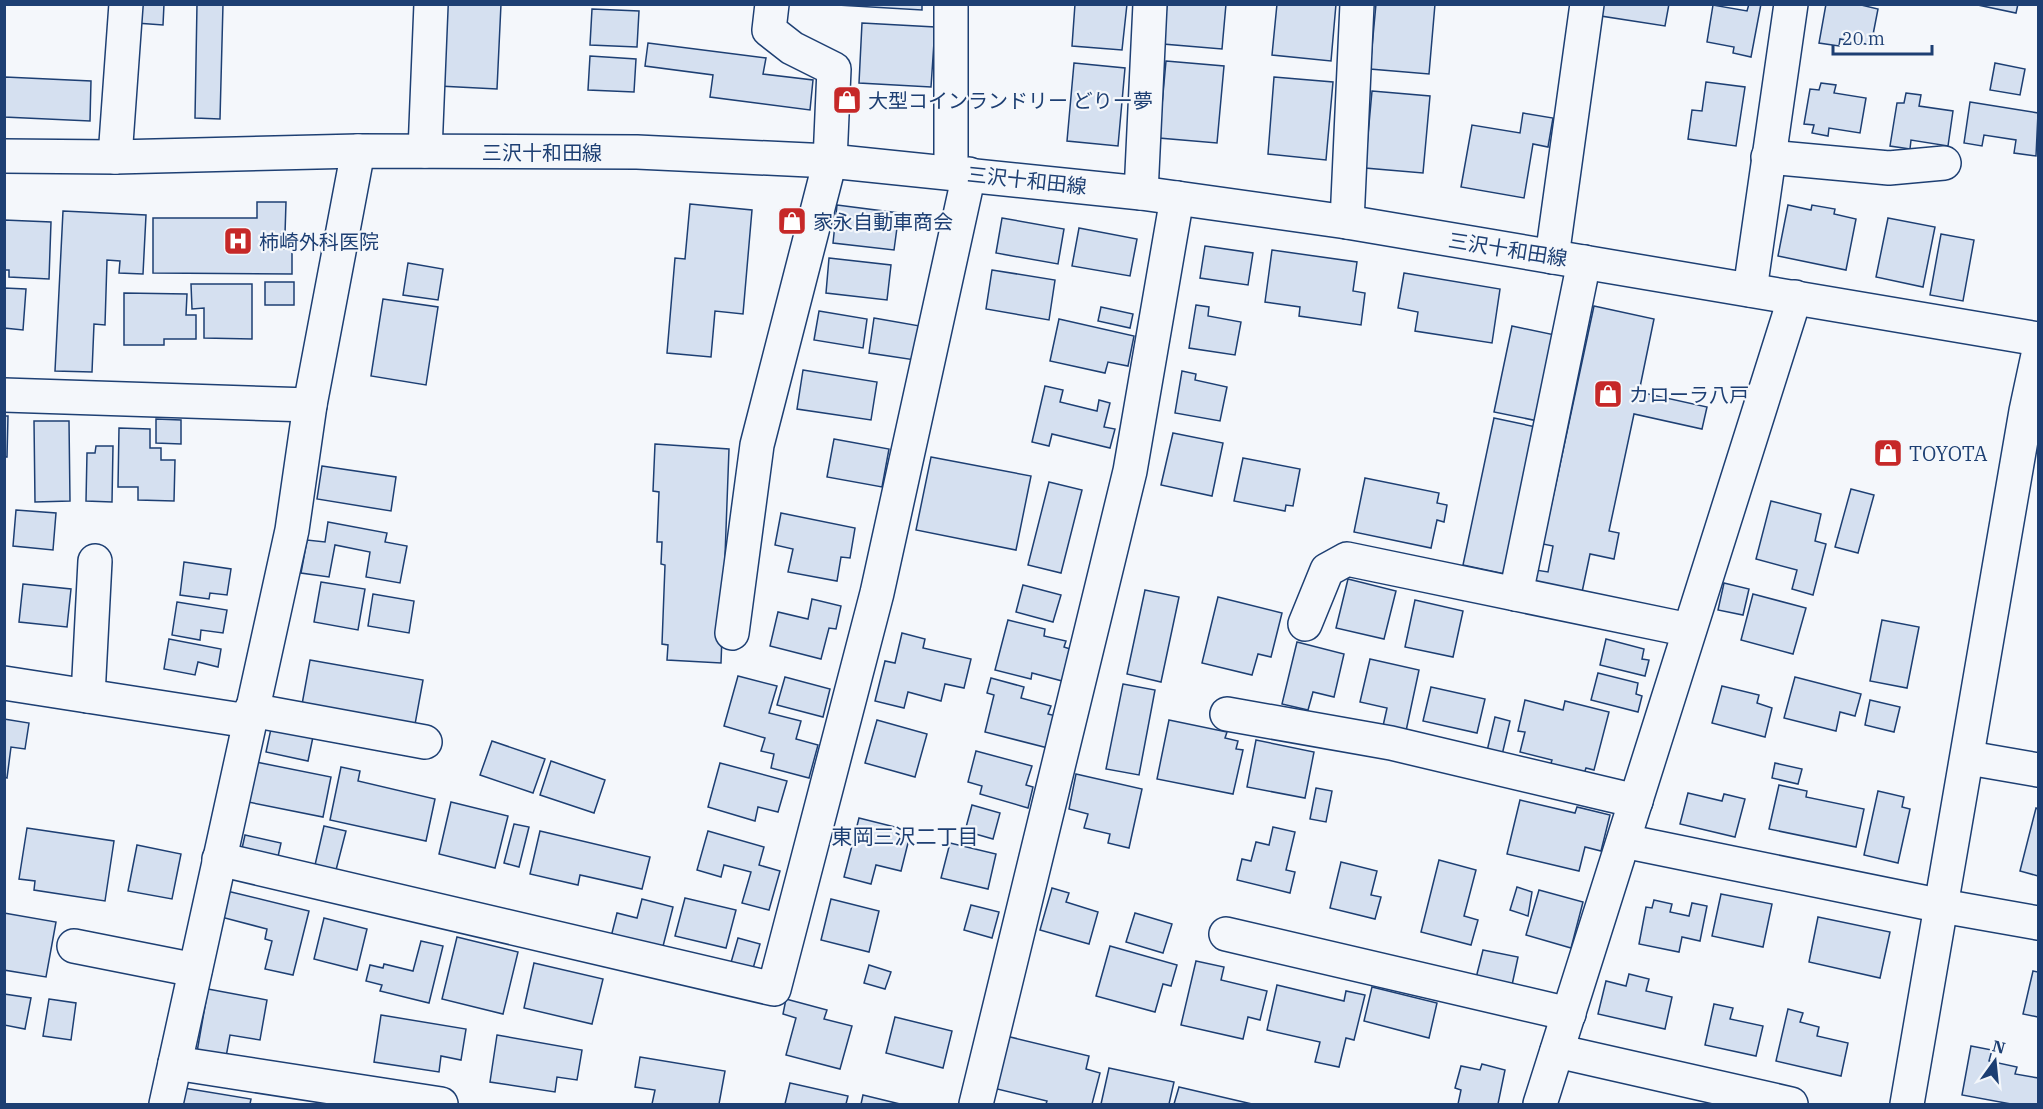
<svg xmlns="http://www.w3.org/2000/svg" width="2043" height="1109" viewBox="0 0 2043 1109" font-family="'IBM Plex Serif','Noto Sans JP',serif">
  <style>
    .building { fill: #d5e0f0; stroke: #1d3f73; stroke-width: 1.5 }
    .lines { fill: none; stroke-linecap: round; stroke-linejoin: round }
    .minor-casing { stroke: #1d3f73; stroke-width: 36 }
    .major-casing { stroke: #1d3f73; stroke-width: 36 }
    .minor { stroke: #f4f7fb; stroke-width: 33 }
    .major { stroke: #f4f7fb; stroke-width: 33 }
    .labels { text-anchor: middle; dominant-baseline: central; stroke-width: 4.5; stroke-linejoin: round; paint-order: stroke }
    .poi-label { font-size: 20px; fill: #1d3f73; stroke: #f4f7fb; text-anchor: start }
    .street-label { font-size: 20px; fill: #1d3f73; stroke: #f4f7fb }
    .neighbourhood-label { font-size: 21px; fill: #1d3f73; stroke: #f4f7fb }
  </style>
  <rect width="100%" height="100%" fill="#f4f7fb"/>
  <!-- building -->
  <g class="building">
    <polygon points="137,4 164,4 163,25 136,23"/>
    <polygon points="197,4 223,4 220,119 195,118"/>
    <polygon points="442,4 501,4 497,89 439,86"/>
    <polygon points="820,4 922,4 922,10"/>
    <polygon points="1075,4 1127,4 1122,50 1072,46"/>
    <polygon points="1167,4 1226,4 1222,49 1163,44"/>
    <polygon points="1277,4 1336,4 1331,61 1272,55"/>
    <polygon points="1376,4 1435,4 1429,74 1370,69"/>
    <polygon points="1602,4 1669,4 1665,26 1601,16"/>
    <polygon points="1749,4 1761,4 1751,57 1733,53 1734,47 1707,42 1713,5 1747,11"/>
    <polygon points="1826,4 1857,4 1878,9 1871,45 1840,39 1839,46 1819,43"/>
    <polygon points="1973,4 2018,4 2016,13"/>
    <polygon points="592,9 639,11 637,47 590,45"/>
    <polygon points="862,23 935,27 931,87 859,83"/>
    <polygon points="648,43 766,58 763,74 813,80 810,110 710,97 713,75 645,66"/>
    <polygon points="590,56 636,59 634,92 588,90"/>
    <polygon points="1166,61 1224,66 1217,143 1159,138"/>
    <polygon points="1074,63 1125,68 1118,146 1067,141"/>
    <polygon points="1995,63 2025,69 2020,95 1990,90"/>
    <polygon points="5,77 91,81 90,121 4,117"/>
    <polygon points="1274,77 1333,82 1326,160 1268,154"/>
    <polygon points="1706,82 1745,87 1736,146 1688,139 1692,110 1702,111"/>
    <polygon points="1821,83 1836,85 1834,93 1866,98 1860,133 1829,128 1828,136 1812,133 1814,125 1804,124 1810,89 1819,90"/>
    <polygon points="1372,91 1430,96 1423,173 1365,168"/>
    <polygon points="1906,93 1921,95 1919,106 1953,111 1948,146 1911,140 1910,149 1890,146 1897,103 1904,103"/>
    <polygon points="1970,102 2038,113 2036,156 2014,153 2016,140 1984,135 1982,146 1964,143"/>
    <polygon points="1523,113 1553,118 1548,147 1533,144 1524,198 1461,187 1472,125 1520,133"/>
    <polygon points="257,202 286,202 285,234 273,234 273,249 292,249 292,274 153,273 153,218 257,218"/>
    <polygon points="690,204 752,210 743,314 715,311 711,357 667,353 675,258 685,259"/>
    <polygon points="837,205 899,213 894,250 833,243"/>
    <polygon points="1788,205 1811,210 1812,205 1835,209 1834,214 1856,219 1846,270 1778,256"/>
    <polygon points="63,211 146,215 143,274 119,273 120,261 107,260 105,325 94,324 92,372 55,371"/>
    <polygon points="1002,218 1064,229 1058,264 996,253"/>
    <polygon points="1888,218 1935,227 1923,287 1876,277"/>
    <polygon points="4,220 51,222 49,279 9,277 9,270 4,270"/>
    <polygon points="1079,228 1137,239 1130,276 1072,266"/>
    <polygon points="1941,234 1974,240 1963,301 1930,295"/>
    <polygon points="1205,246 1253,253 1248,285 1200,278"/>
    <polygon points="1272,250 1357,262 1353,291 1365,293 1361,325 1299,316 1300,307 1265,302"/>
    <polygon points="829,258 891,265 887,300 826,293"/>
    <polygon points="408,263 443,269 438,300 403,295"/>
    <polygon points="992,270 1055,280 1049,320 986,309"/>
    <polygon points="1404,273 1500,289 1492,343 1415,331 1418,312 1398,308"/>
    <rect x="265" y="282" width="29" height="23"/>
    <polygon points="191,284 252,284 252,339 204,338 204,308 192,309"/>
    <polygon points="4,288 26,289 23,330 4,328"/>
    <polygon points="124,293 187,294 186,315 196,315 196,339 164,339 164,345 124,345"/>
    <polygon points="383,299 438,307 426,385 371,376"/>
    <polygon points="1196,305 1209,307 1208,316 1241,322 1235,355 1189,348"/>
    <polygon points="1594,306 1654,319 1639,392 1707,407 1702,429 1634,414 1609,531 1619,533 1614,559 1590,554 1581,597 1533,586 1536,570 1548,572 1553,546 1543,544"/>
    <polygon points="1101,307 1133,314 1130,328 1098,321"/>
    <polygon points="819,311 867,319 863,348 814,340"/>
    <polygon points="874,318 920,326 915,360 869,353"/>
    <polygon points="1059,319 1134,336 1128,366 1108,362 1105,373 1050,361"/>
    <polygon points="1512,326 1555,335 1538,421 1494,412"/>
    <polygon points="803,370 877,382 871,420 797,409"/>
    <polygon points="1182,371 1196,374 1195,380 1227,387 1220,421 1175,413"/>
    <polygon points="1045,386 1063,390 1060,402 1097,411 1099,400 1110,403 1104,427 1115,429 1110,448 1052,434 1049,446 1032,442"/>
    <polygon points="4,416 8,416 7,457 4,457"/>
    <polygon points="1494,418 1536,427 1505,574 1463,565"/>
    <polygon points="156,419 181,420 181,444 156,443"/>
    <polygon points="34,421 69,421 70,501 35,502"/>
    <polygon points="119,428 150,429 150,448 161,448 161,460 175,460 174,501 138,500 138,487 118,487"/>
    <polygon points="1173,433 1223,443 1212,496 1161,485"/>
    <polygon points="834,439 889,449 882,487 827,477"/>
    <polygon points="655,444 729,449 721,663 667,660 668,645 662,644 665,565 661,564 662,542 657,542 659,492 653,491"/>
    <polygon points="96,446 113,446 112,502 86,501 87,453 95,453"/>
    <polygon points="931,457 1031,476 1016,550 916,530"/>
    <polygon points="1243,458 1300,469 1293,506 1286,505 1285,511 1234,501"/>
    <polygon points="322,466 396,477 391,511 317,499"/>
    <polygon points="1365,478 1439,493 1437,503 1447,505 1444,522 1437,520 1431,548 1354,532"/>
    <polygon points="1049,482 1082,490 1061,573 1028,565"/>
    <polygon points="1851,489 1874,495 1858,553 1835,547"/>
    <polygon points="1771,501 1821,514 1815,541 1826,544 1813,595 1792,589 1797,570 1756,559"/>
    <polygon points="16,510 56,513 53,550 13,546"/>
    <polygon points="781,513 855,528 850,558 841,557 837,581 788,572 793,549 775,545"/>
    <polygon points="328,522 387,533 385,542 407,546 400,583 366,577 370,552 335,545 329,577 301,573 307,540 325,542"/>
    <polygon points="184,562 231,569 227,595 210,593 209,599 180,595"/>
    <polygon points="1348,579 1396,591 1384,639 1336,628"/>
    <polygon points="321,582 365,589 358,630 314,622"/>
    <polygon points="1724,583 1749,589 1743,615 1718,610"/>
    <polygon points="23,584 71,589 67,627 19,622"/>
    <polygon points="1023,585 1061,595 1053,622 1016,612"/>
    <polygon points="1145,590 1179,597 1161,682 1127,674"/>
    <polygon points="373,594 414,601 409,633 368,626"/>
    <polygon points="1753,594 1806,608 1793,654 1741,640"/>
    <polygon points="1218,597 1282,613 1271,657 1258,654 1252,675 1202,663"/>
    <polygon points="812,599 841,606 836,629 829,628 821,659 770,646 778,612 808,619"/>
    <polygon points="1415,600 1463,611 1453,657 1405,647"/>
    <polygon points="177,602 227,610 223,633 201,630 200,640 172,635"/>
    <polygon points="1008,620 1045,629 1044,636 1066,641 1064,647 1073,650 1066,682 1032,673 1031,679 995,670"/>
    <polygon points="1882,620 1919,627 1907,688 1870,681"/>
    <polygon points="902,633 925,639 923,648 971,659 964,688 945,684 941,701 908,692 904,708 875,701 885,661 895,663"/>
    <polygon points="169,639 221,649 218,667 198,662 195,675 164,669"/>
    <polygon points="1606,639 1644,649 1642,659 1649,660 1645,676 1600,665"/>
    <polygon points="1297,642 1344,654 1334,697 1313,692 1308,710 1282,704"/>
    <polygon points="1370,659 1419,670 1406,731 1383,726 1387,708 1360,702"/>
    <polygon points="310,660 423,680 414,730 301,710"/>
    <polygon points="1598,673 1638,683 1636,694 1642,696 1638,712 1591,700"/>
    <polygon points="738,676 777,686 769,713 801,721 796,739 818,745 809,778 771,768 774,754 761,751 765,738 724,726"/>
    <polygon points="785,677 830,689 823,717 777,705"/>
    <polygon points="1795,677 1861,694 1855,716 1840,712 1836,731 1784,718"/>
    <polygon points="991,678 1024,687 1021,698 1051,706 1048,714 1056,716 1048,748 985,732 994,695 987,693"/>
    <polygon points="1123,684 1155,690 1139,775 1106,769"/>
    <polygon points="1722,686 1759,695 1757,703 1772,708 1765,737 1712,723"/>
    <polygon points="1431,687 1485,699 1477,733 1423,721"/>
    <polygon points="1525,700 1563,710 1565,701 1609,712 1594,770 1586,768 1584,774 1550,766 1552,760 1520,752 1525,732 1518,731"/>
    <polygon points="1870,700 1900,707 1894,732 1865,725"/>
    <polygon points="1495,717 1510,721 1502,755 1487,751"/>
    <polygon points="4,719 29,723 25,749 11,747 7,778 4,777"/>
    <polygon points="877,720 927,734 915,777 865,763"/>
    <polygon points="1169,720 1227,732 1225,738 1238,741 1236,749 1243,750 1233,794 1157,779"/>
    <polygon points="272,724 314,732 308,761 266,752"/>
    <polygon points="1256,740 1314,752 1305,798 1247,787"/>
    <polygon points="492,741 545,759 533,793 480,775"/>
    <polygon points="976,751 1032,766 1026,785 1033,787 1028,808 980,794 982,786 968,782"/>
    <polygon points="551,761 605,780 594,813 540,795"/>
    <polygon points="256,762 331,777 323,817 248,802"/>
    <polygon points="720,763 787,781 778,812 758,807 755,821 708,807"/>
    <polygon points="1775,763 1802,769 1798,784 1772,778"/>
    <polygon points="341,767 360,771 358,781 435,799 426,841 330,820"/>
    <polygon points="1076,774 1142,789 1129,848 1108,843 1110,834 1084,828 1088,814 1069,809"/>
    <polygon points="1779,785 1807,791 1806,797 1864,809 1856,847 1769,829"/>
    <polygon points="1316,788 1332,791 1326,822 1310,819"/>
    <polygon points="1878,791 1904,797 1902,807 1910,809 1898,863 1864,855"/>
    <polygon points="1688,793 1722,801 1724,794 1745,799 1735,837 1680,824"/>
    <polygon points="1520,800 1575,813 1577,807 1610,815 1601,851 1585,847 1579,871 1507,854"/>
    <polygon points="451,802 508,816 495,868 439,854"/>
    <polygon points="972,805 1000,813 993,839 965,831"/>
    <polygon points="2036,808 2038,809 2038,876 2020,871"/>
    <polygon points="859,818 911,831 901,871 876,865 871,884 844,877"/>
    <polygon points="514,824 529,827 519,867 504,863"/>
    <polygon points="324,826 346,831 336,870 315,865"/>
    <polygon points="1273,827 1295,832 1286,870 1295,872 1290,893 1237,880 1242,859 1251,861 1256,842 1269,845"/>
    <polygon points="27,828 114,841 105,901 34,890 35,881 19,879"/>
    <polygon points="540,831 650,857 642,889 580,875 578,885 530,874"/>
    <polygon points="708,831 764,847 759,865 780,871 769,910 742,903 751,872 724,865 721,877 697,870"/>
    <polygon points="245,835 281,843 277,861 241,853"/>
    <polygon points="950,843 996,854 988,889 941,878"/>
    <polygon points="137,845 181,854 172,899 128,891"/>
    <polygon points="1439,860 1476,870 1464,916 1478,920 1471,945 1421,932"/>
    <polygon points="1341,862 1377,871 1371,895 1381,897 1375,919 1330,908"/>
    <polygon points="1517,887 1532,892 1528,916 1510,910"/>
    <polygon points="1052,888 1069,893 1066,902 1098,912 1089,944 1040,930"/>
    <polygon points="1539,890 1583,902 1571,948 1526,935"/>
    <polygon points="227,891 309,911 293,975 265,969 272,941 265,939 267,929 221,917"/>
    <polygon points="1721,894 1772,904 1763,947 1712,936"/>
    <polygon points="685,898 736,910 726,948 675,936"/>
    <polygon points="642,899 673,907 661,954 610,941 617,913 637,918"/>
    <polygon points="831,899 879,911 869,952 821,940"/>
    <polygon points="1654,900 1672,904 1670,912 1689,916 1692,903 1707,906 1700,941 1682,937 1679,952 1639,944 1646,907 1652,908"/>
    <polygon points="971,905 999,912 992,938 964,930"/>
    <polygon points="4,913 56,922 46,977 4,970"/>
    <polygon points="1135,913 1172,924 1163,953 1126,942"/>
    <polygon points="1818,917 1890,932 1880,978 1809,962"/>
    <polygon points="324,918 367,929 357,970 314,959"/>
    <polygon points="457,937 518,952 503,1014 442,999"/>
    <polygon points="738,938 760,944 752,972 730,966"/>
    <polygon points="421,941 443,946 429,1003 380,991 382,985 366,981 370,965 383,968 384,964 413,971"/>
    <polygon points="1110,946 1177,965 1171,986 1163,984 1155,1012 1096,996"/>
    <polygon points="1483,950 1518,957 1512,985 1476,978"/>
    <polygon points="1196,961 1224,967 1221,980 1267,991 1260,1020 1248,1017 1243,1039 1181,1025"/>
    <polygon points="534,963 603,979 592,1024 524,1008"/>
    <polygon points="869,965 891,972 885,989 864,983"/>
    <polygon points="2033,971 2038,972 2038,1017 2023,1014"/>
    <polygon points="1629,974 1649,979 1646,991 1672,997 1665,1029 1598,1014 1606,981 1626,986"/>
    <polygon points="1277,985 1344,1001 1346,991 1365,995 1354,1040 1346,1038 1339,1067 1315,1062 1320,1042 1267,1030"/>
    <polygon points="1372,987 1437,1003 1429,1038 1364,1021"/>
    <polygon points="208,989 267,1000 260,1040 230,1035 226,1057 197,1052"/>
    <polygon points="4,994 31,998 25,1029 4,1025"/>
    <polygon points="49,999 76,1003 71,1040 43,1036"/>
    <polygon points="786,999 827,1010 824,1019 852,1026 840,1069 786,1055 796,1018 783,1014"/>
    <polygon points="1714,1004 1733,1008 1730,1019 1763,1026 1756,1056 1705,1045"/>
    <polygon points="1788,1009 1803,1013 1800,1022 1819,1027 1817,1036 1848,1043 1841,1076 1776,1061"/>
    <polygon points="381,1015 466,1029 461,1060 441,1056 439,1072 374,1062"/>
    <polygon points="895,1017 952,1031 943,1068 886,1053"/>
    <polygon points="497,1035 582,1050 577,1080 557,1077 555,1092 490,1082"/>
    <polygon points="1006,1036 1089,1056 1086,1069 1100,1073 1092,1104 1046,1104 1047,1101 993,1088"/>
    <polygon points="1971,1046 1992,1050 1989,1061 2017,1067 2015,1074 2038,1078 2038,1104 2011,1104 1962,1095"/>
    <polygon points="640,1057 725,1071 719,1104 652,1104 655,1090 635,1087"/>
    <polygon points="1482,1064 1505,1070 1498,1104 1458,1104 1461,1090 1455,1088 1461,1066 1480,1070"/>
    <polygon points="1109,1068 1174,1082 1169,1104 1101,1104"/>
    <polygon points="790,1083 848,1096 846,1104 785,1104"/>
    <polygon points="1179,1087 1252,1104 1174,1104"/>
    <polygon points="184,1088 251,1099 250,1104 181,1104"/>
    <polygon points="863,1095 900,1104 861,1104"/>
  </g>
  <g class="lines">
    <!-- minor casing -->
    <g class="minor-casing">
      <g id="minor">
        <polyline points="425,151 431,4"/>
        <polyline points="115,157 126,4"/>
        <polyline points="1768,157 1889,168 1944,163"/>
        <polyline points="951,172 951,4"/>
        <polyline points="1141,193 1150,4"/>
        <polyline points="1347,222 1357,4"/>
        <polyline points="1552,257 1587,4"/>
        <polyline points="1750,290 1791,4"/>
        <polyline points="4,395 310,405"/>
        <polyline points="1516,594 1584,262"/>
        <polyline points="1305,624 1327,570 1347,559 1689,630"/>
        <polyline points="732,633 757,445 830,161 834,69 792,48 769,30 772,4"/>
        <polyline points="4,683 248,721"/>
        <polyline points="88,696 95,561"/>
        <polyline points="251,710 425,742"/>
        <polyline points="1227,714 1391,743 1636,801"/>
        <polyline points="1969,758 2038,770"/>
        <polyline points="1624,841 1942,906 2038,923"/>
        <polyline points="219,859 774,989 877,593 969,174"/>
        <polyline points="1226,934 1569,1014"/>
        <polyline points="74,946 195,970"/>
        <polyline points="1557,1051 1791,1104"/>
        <polyline points="175,1063 441,1104"/>
        <polyline points="166,1104 292,530 310,405 358,151"/>
        <polyline points="976,1104 1130,471 1177,198"/>
        <polyline points="1540,1104 1795,297"/>
        <polyline points="1907,1104 2026,411 2038,355"/>
      </g>
    </g>
    <!-- major casing -->
    <g class="major-casing">
      <polyline id="major" points="4,156 115,157 358,151 637,152 830,161 1141,193 1347,222 2038,339"/>
    </g>
    <!-- minor -->
    <use href="#minor" class="minor"/>
    <!-- major -->
    <use href="#major" class="major"/>
  </g>
  <!-- icons -->
  <defs>
    <g id="shop-square" transform="scale(1.5)"><rect x="-9" y="-9" width="18" height="18" rx="4" fill="#c62828" stroke="#f4f7fb"/><path d="M-5-2.5h2.3a2.7 3.5 0 0 1 5.4 0H5L5.5 6h-11ZM-1.5-2.5h3a1.5 2.3 0 0 0-3 0Z" fill="#fff"/></g>
    <g id="hospital-square" transform="scale(1.5)"><rect x="-9" y="-9" width="18" height="18" rx="4" fill="#c62828" stroke="#f4f7fb"/><path d="M-5-5h3v3.5h4V-5h3V5h-3V1.5h-4V5h-3Z" fill="#fff"/></g>
  </defs>
  <g fill-rule="evenodd">
    <use href="#shop-square" x="847" y="100"/>
    <use href="#shop-square" x="792" y="221"/>
    <use href="#hospital-square" x="238" y="241"/>
    <use href="#shop-square" x="1608" y="394"/>
    <use href="#shop-square" x="1888" y="453"/>
  </g>
  <g class="labels">
    <!-- poi labels -->
    <g class="poi-label">
      <text x="868" y="100">大型コインランドリー どりー夢</text>
      <text x="813" y="221">家永自動車商会</text>
      <text x="259" y="241">柿崎外科医院</text>
      <text x="1629" y="394">カローラ八戸</text>
      <text x="1909" y="453">TOYOTA</text>
    </g>
    <!-- street labels -->
    <g class="street-label">
      <text x="542" y="152">三沢十和田線</text>
      <text transform="translate(1027 180) rotate(6)">三沢十和田線</text>
      <text transform="translate(1508 249) rotate(9)">三沢十和田線</text>
    </g>
    <!-- neighbourhood labels -->
    <g class="neighbourhood-label">
      <text x="905" y="836">東岡三沢二丁目</text>
    </g>
  </g>
  <!-- border -->
  <rect width="2043" height="1109" fill="none" stroke="#1d3f73" stroke-width="12"/>
  <!-- north arrow -->
  <g transform="translate(1995 1061) rotate(15)" stroke="#f4f7fb" stroke-width="4.5" paint-order="stroke">
  <path d="M0-4.5L10 22L0 15L-10 22Z" fill="#1d3f73"/>
  <text y="-9" font-size="16" font-weight="bold" text-anchor="middle" fill="#1d3f73">N</text>
  </g>
  <!-- scale -->
  <path d="M1833 45v9h99v-9" fill="none" stroke="#1d3f73" stroke-width="3"/>
  <text x="1842" y="45" font-size="18" fill="#1d3f73" stroke="#f4f7fb" stroke-width="4.5" paint-order="stroke">20 m</text>
</svg>
